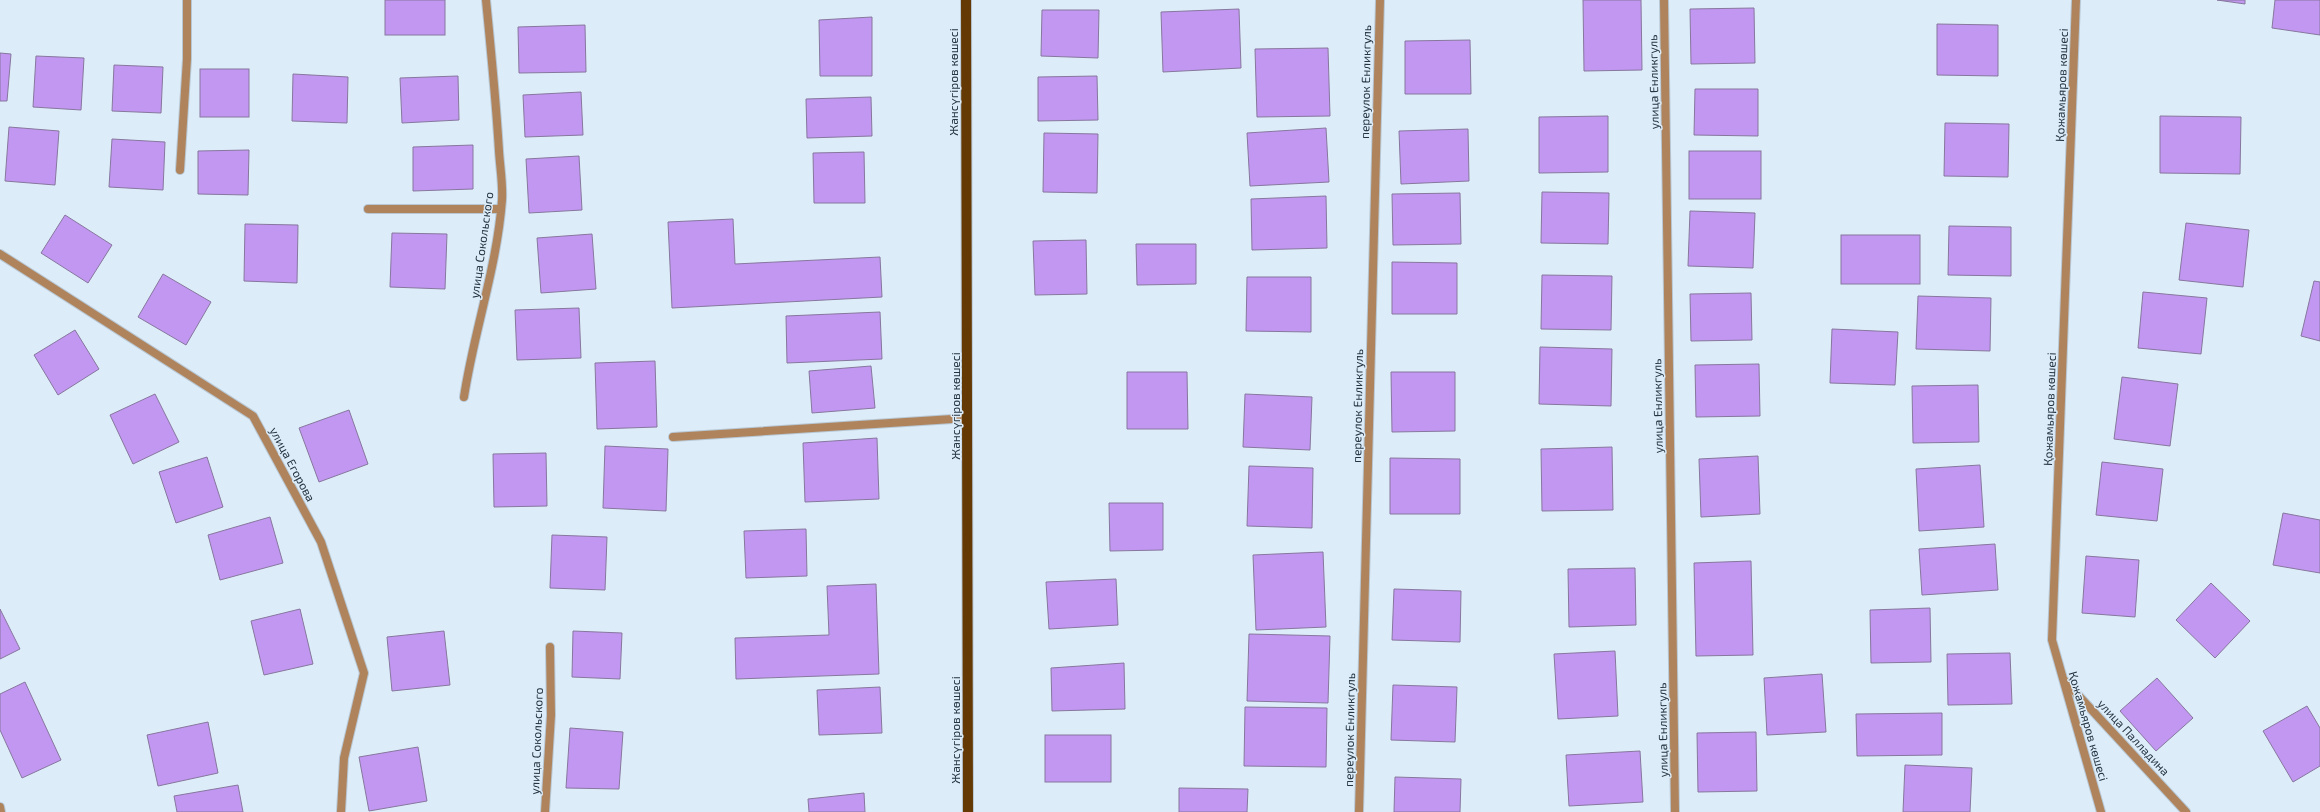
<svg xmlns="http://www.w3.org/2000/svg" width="2320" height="812" viewBox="0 0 2320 812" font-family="'Exo 2',sans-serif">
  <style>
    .building { fill: #c197f2; stroke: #87779e }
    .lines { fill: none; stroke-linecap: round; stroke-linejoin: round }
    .minor-casing { stroke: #b8c7d4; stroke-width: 10 }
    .primary-casing { stroke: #b8c7d4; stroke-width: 12 }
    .minor { stroke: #af845c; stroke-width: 8 }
    .primary { stroke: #643903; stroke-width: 10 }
    .labels { text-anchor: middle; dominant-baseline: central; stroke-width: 3; stroke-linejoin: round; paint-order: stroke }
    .street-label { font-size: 12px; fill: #253441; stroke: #ddecf9 }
  </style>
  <rect width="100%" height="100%" fill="#ddecf9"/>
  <!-- building -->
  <g class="building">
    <rect x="385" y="0" width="60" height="35"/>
    <polygon points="1583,0 1641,0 1642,70 1584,71"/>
    <polygon points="2217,0 2245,0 2245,4"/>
    <polygon points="2275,0 2320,0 2320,35 2272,28"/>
    <polygon points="1754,8 1755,63 1691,64 1690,9"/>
    <polygon points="1239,9 1241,68 1163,72 1161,12"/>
    <polygon points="1042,10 1099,10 1098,58 1041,56"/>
    <polygon points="872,17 872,76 820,76 819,20"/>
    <polygon points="1937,24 1998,25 1998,76 1937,75"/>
    <polygon points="585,25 586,72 519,73 518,27"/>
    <polygon points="1470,40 1471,94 1405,94 1405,41"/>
    <polygon points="1328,48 1330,116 1257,117 1255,49"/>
    <polygon points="0,53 11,54 7,101 0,101"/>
    <polygon points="36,56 84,58 81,110 33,107"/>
    <polygon points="114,65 163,67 161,113 112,111"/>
    <rect x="200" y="69" width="49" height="48"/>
    <polygon points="293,74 348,77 347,123 292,121"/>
    <polygon points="458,76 459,120 402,123 400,78"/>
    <polygon points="1097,76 1098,120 1038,121 1038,77"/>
    <polygon points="1695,89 1758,89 1758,136 1694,135"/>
    <polygon points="581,92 583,135 525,137 523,95"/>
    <polygon points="871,97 872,136 807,138 806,99"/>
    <polygon points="1608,116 1608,172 1539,173 1539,117"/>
    <polygon points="2160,116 2241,117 2240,174 2160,173"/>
    <polygon points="1945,123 2009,124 2008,177 1944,176"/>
    <polygon points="9,127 59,131 55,185 5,181"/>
    <polygon points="1326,128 1329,182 1250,186 1247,133"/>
    <polygon points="1468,129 1469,181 1401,184 1399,131"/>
    <polygon points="1044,133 1098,134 1097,193 1043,192"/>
    <polygon points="112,139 165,142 163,190 109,187"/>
    <polygon points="473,145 473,189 413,191 413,147"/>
    <polygon points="249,150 248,195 198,194 198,151"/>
    <rect x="1689" y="151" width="72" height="48"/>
    <polygon points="864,152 865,203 814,203 813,153"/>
    <polygon points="579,156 582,210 529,213 526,159"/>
    <polygon points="1542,192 1609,193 1608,244 1541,243"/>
    <polygon points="1460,193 1461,244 1393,245 1392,194"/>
    <polygon points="1326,196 1327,248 1252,250 1251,199"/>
    <polygon points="1690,211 1755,213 1753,268 1688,266"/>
    <polygon points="65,215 112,245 88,283 41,253"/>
    <polygon points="733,219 735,264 880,257 882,297 672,308 668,222"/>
    <polygon points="2186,223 2249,230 2243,287 2179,280"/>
    <polygon points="245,224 298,225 297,283 244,281"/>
    <polygon points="1949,226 2011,227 2011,276 1948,275"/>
    <polygon points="392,233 447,234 445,289 390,287"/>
    <polygon points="592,234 596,289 541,293 537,238"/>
    <rect x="1841" y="235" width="79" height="49"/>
    <polygon points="1086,240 1087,294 1035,295 1033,241"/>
    <polygon points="1136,244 1196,244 1196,284 1137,285"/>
    <polygon points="1392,262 1457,263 1457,314 1392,314"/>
    <polygon points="163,274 211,302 186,345 138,317"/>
    <polygon points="1542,275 1612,276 1611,330 1541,329"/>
    <polygon points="1247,277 1311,277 1311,332 1246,331"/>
    <polygon points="2314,281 2320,282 2320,341 2301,336"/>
    <polygon points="2143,292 2207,298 2201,354 2138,348"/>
    <polygon points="1751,293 1752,340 1691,341 1690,294"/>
    <polygon points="1918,296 1991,298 1990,351 1916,349"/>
    <polygon points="579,308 581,358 517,360 515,310"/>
    <polygon points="880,312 882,359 787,363 786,316"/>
    <polygon points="1832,329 1898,332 1895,385 1830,383"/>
    <polygon points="75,330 99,369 58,395 34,355"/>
    <polygon points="1540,347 1612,349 1611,406 1539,404"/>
    <polygon points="655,361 657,427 597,429 595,363"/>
    <polygon points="1759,364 1760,416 1696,417 1695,365"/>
    <polygon points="871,366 875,408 812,413 809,371"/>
    <polygon points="1127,372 1187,372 1188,429 1127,429"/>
    <polygon points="1391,372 1455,372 1455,431 1392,432"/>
    <polygon points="2122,377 2178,384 2170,446 2114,439"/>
    <polygon points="1978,385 1979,442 1913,443 1912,386"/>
    <polygon points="155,394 179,442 133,464 110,415"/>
    <polygon points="1245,394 1312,397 1310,450 1243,447"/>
    <polygon points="349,410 368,464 319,482 299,428"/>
    <polygon points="877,438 879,499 805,502 803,443"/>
    <polygon points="605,446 668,449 666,511 603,508"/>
    <polygon points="1612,447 1613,510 1542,511 1541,449"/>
    <polygon points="546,453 547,506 494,507 493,454"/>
    <polygon points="1758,456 1760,514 1701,517 1699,459"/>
    <polygon points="207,457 223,507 176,523 159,472"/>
    <polygon points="1390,458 1460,459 1460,514 1390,514"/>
    <polygon points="2102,462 2163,469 2157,521 2096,515"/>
    <polygon points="1980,465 1984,527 1919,531 1916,469"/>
    <polygon points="1249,466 1313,468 1312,528 1247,526"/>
    <polygon points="1109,503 1163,503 1163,550 1110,551"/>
    <polygon points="2283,513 2320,520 2320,573 2273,565"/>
    <polygon points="270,517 283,563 220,580 208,535"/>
    <polygon points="806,529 807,576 746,578 744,531"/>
    <polygon points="552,535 607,537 605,590 550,588"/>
    <polygon points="1995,544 1998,590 1922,595 1919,549"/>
    <polygon points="1323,552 1326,627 1256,630 1253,555"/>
    <polygon points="2086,556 2139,560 2135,617 2082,613"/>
    <polygon points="1751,561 1753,655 1696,656 1694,563"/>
    <polygon points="1635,568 1636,625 1569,627 1568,569"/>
    <polygon points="1116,579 1118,625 1049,629 1046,582"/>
    <polygon points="2211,583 2250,621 2215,658 2176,620"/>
    <polygon points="876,584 879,674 736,679 735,638 829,635 827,586"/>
    <polygon points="1394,589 1461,591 1460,642 1392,640"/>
    <polygon points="1930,608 1931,662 1871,663 1870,610"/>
    <polygon points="0,609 20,649 0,659"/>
    <polygon points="300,609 313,664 264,675 251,621"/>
    <polygon points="444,631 450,685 392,691 387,637"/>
    <polygon points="573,631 622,633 620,679 572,677"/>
    <polygon points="1249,634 1330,636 1328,703 1247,701"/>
    <polygon points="1615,651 1618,716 1558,719 1554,654"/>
    <polygon points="2010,653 2012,704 1948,705 1947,654"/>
    <polygon points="1124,663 1125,709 1052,711 1051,668"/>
    <polygon points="1822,674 1826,732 1767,735 1764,678"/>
    <polygon points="2157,678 2193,718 2156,751 2120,711"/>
    <polygon points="25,682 61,760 22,778 0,730 0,694"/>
    <polygon points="1393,685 1457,687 1455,742 1391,740"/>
    <polygon points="880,687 882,733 819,735 817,690"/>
    <polygon points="2307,706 2320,728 2320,766 2293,782 2263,731"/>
    <polygon points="1245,707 1327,708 1326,767 1244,766"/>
    <polygon points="1942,713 1942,755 1857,756 1856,714"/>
    <polygon points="208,722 218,773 158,786 147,735"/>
    <polygon points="570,728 623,732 619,789 566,788"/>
    <polygon points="1756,732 1757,791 1698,792 1697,733"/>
    <rect x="1045" y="735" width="66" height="47"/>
    <polygon points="418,747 427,801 369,811 359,757"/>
    <polygon points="1640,751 1643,802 1569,806 1566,755"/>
    <polygon points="1905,765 1972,768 1970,812 1903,812"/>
    <polygon points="1395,777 1461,779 1460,812 1394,812"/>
    <polygon points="238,785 243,812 177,812 174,796"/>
    <polygon points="1179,788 1248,789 1247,812 1179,812"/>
    <polygon points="864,793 865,812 809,812 808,799"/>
  </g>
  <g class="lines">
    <!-- minor casing -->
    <g class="minor-casing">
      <g id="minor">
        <polyline points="1664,0 1675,812"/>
        <polyline points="2076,0 2052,640 2101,812"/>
        <polyline points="180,170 187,59 187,0"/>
        <polyline points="368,209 500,209"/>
        <polyline points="0,254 253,416 321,542 364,673 344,758 341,812"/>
        <path d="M464 397C474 331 497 267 502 200 503 184 500 167 499 151 496 101 491 50 486 0"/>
        <polyline points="673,437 968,418"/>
        <polyline points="2065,681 2186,812"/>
        <polyline points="0,807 1,812"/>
        <polyline points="545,812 551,715 550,647"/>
        <polyline points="1359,812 1380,0"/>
      </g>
    </g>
    <!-- primary casing -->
    <g class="primary-casing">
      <polyline id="primary" points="966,0 968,812"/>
    </g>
    <!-- minor -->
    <use href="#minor" class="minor"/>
    <!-- primary -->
    <use href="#primary" class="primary"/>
  </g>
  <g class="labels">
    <!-- street labels -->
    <g class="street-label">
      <text transform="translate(953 82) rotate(-90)">Жансүгіров көшесі</text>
      <text transform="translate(1365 82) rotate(-89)">переулок Енликгуль</text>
      <text transform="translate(1653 82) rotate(-91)">улица Енликгуль</text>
      <text transform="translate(2061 85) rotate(-88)">Қожамьяров көшесі</text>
      <text transform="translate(481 245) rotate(-82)">улица Сокольского</text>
      <text transform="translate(955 406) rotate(-90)">Жансүгіров көшесі</text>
      <text transform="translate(1357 406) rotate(-89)">переулок Енликгуль</text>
      <text transform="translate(1657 406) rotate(-91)">улица Енликгуль</text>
      <text transform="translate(2049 409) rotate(-88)">Қожамьяров көшесі</text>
      <text transform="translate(293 464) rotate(62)">улица Егорова</text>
      <text transform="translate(2089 726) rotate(74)">Қожамьяров көшесі</text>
      <text transform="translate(955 730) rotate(-90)">Жансүгіров көшесі</text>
      <text transform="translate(1349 730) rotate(-89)">переулок Енликгуль</text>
      <text transform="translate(1662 730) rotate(-91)">улица Енликгуль</text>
      <text transform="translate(2134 737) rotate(47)">улица Палладина</text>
      <text transform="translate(536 741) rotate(-88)">улица Сокольского</text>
    </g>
  </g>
</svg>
